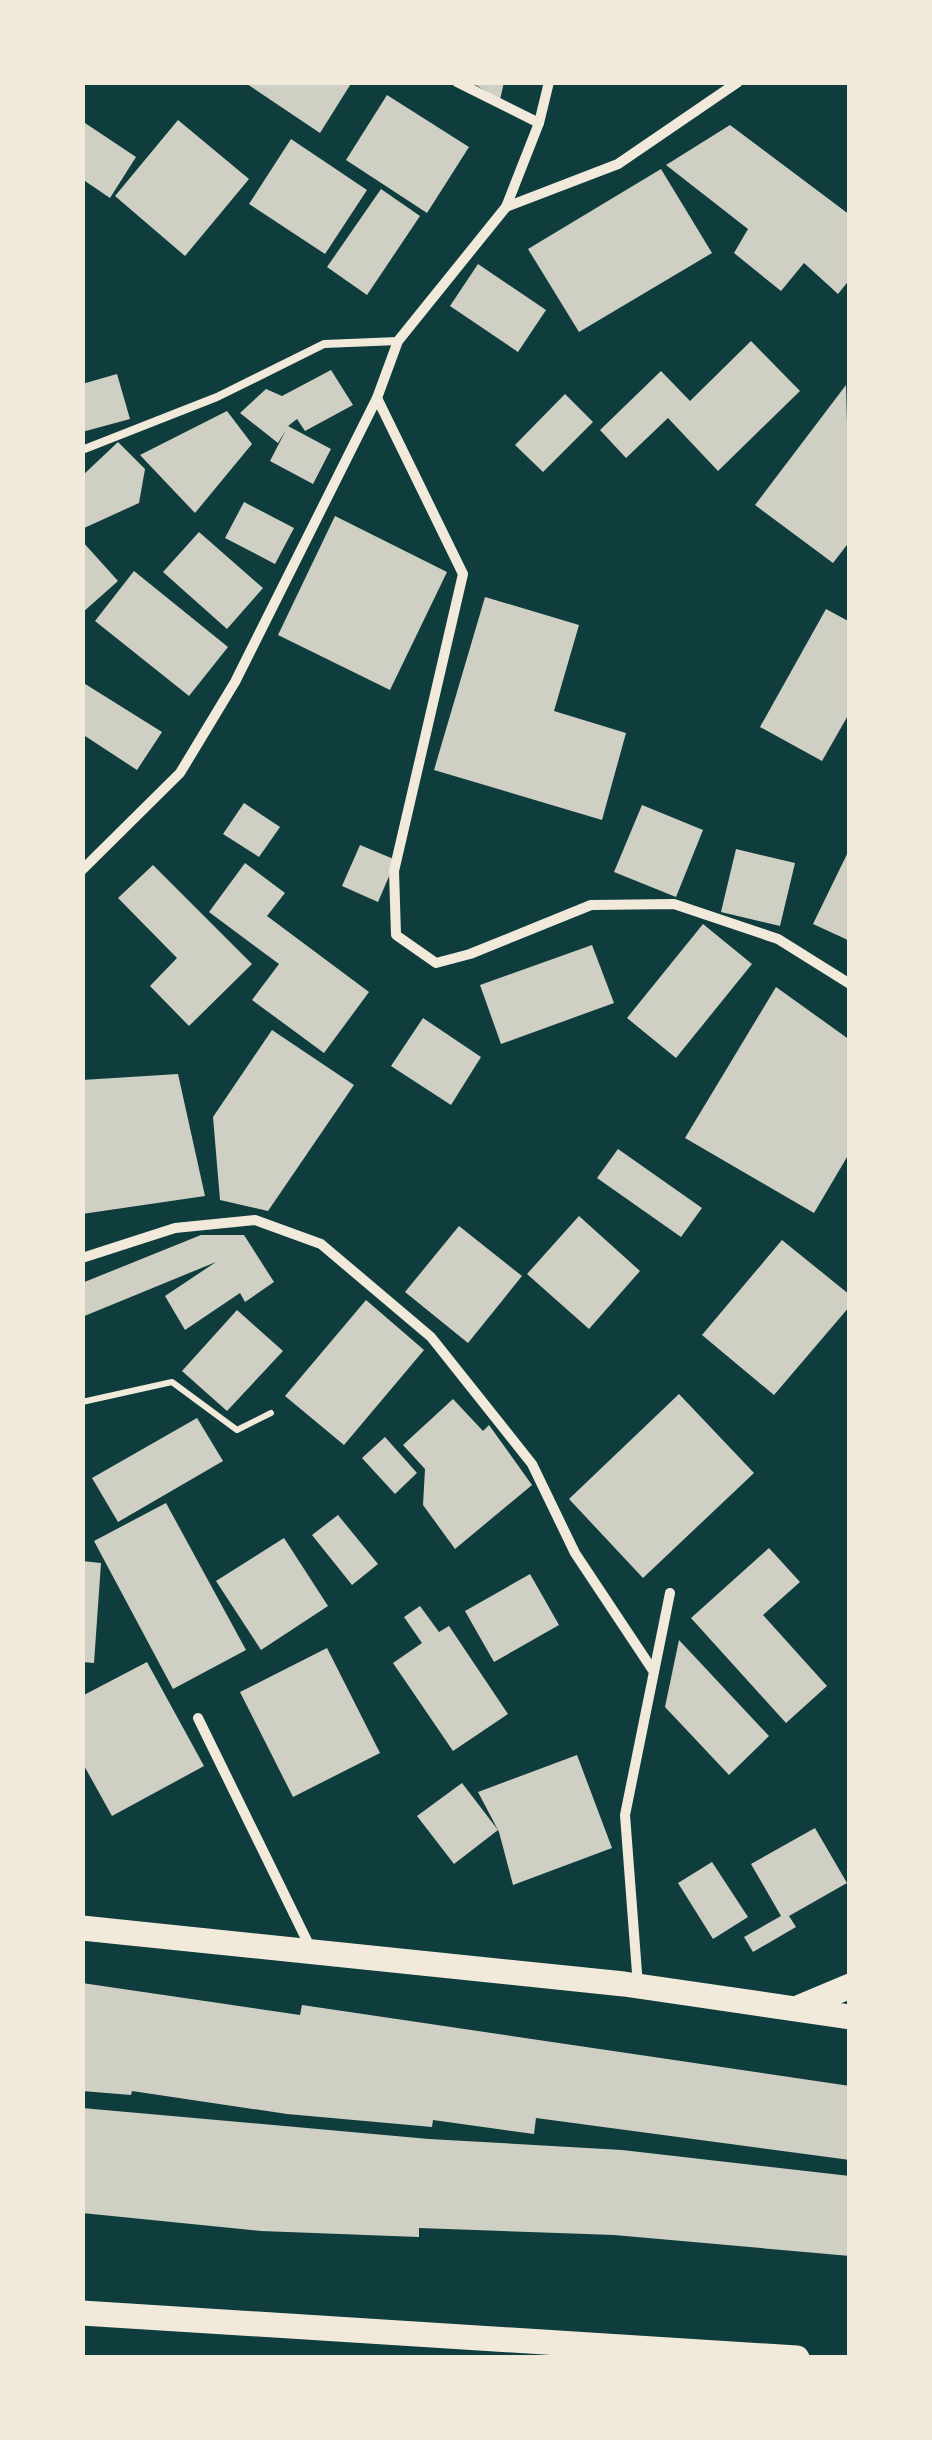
<svg xmlns="http://www.w3.org/2000/svg" width="932" height="2440" viewBox="0 0 932 2440" font-family="'Open Sans',sans-serif">
  <style>
    .building { fill: #cfcfc3 }
    .lines { fill: none; stroke-linecap: round; stroke-linejoin: round }
    .path { stroke: #f1e9da; stroke-width: 6 }
    .service { stroke: #f1e9da; stroke-width: 8 }
    .minor { stroke: #f1e9da; stroke-width: 10 }
    .primary { stroke: #f1e9da; stroke-width: 25 }
  </style>
  <rect width="100%" height="100%" fill="#0f3d3e"/>
  <!-- building -->
  <g class="building">
    <polygon points="244,82 352,82 320,133"/>
    <polygon points="471,82 504,82 500,100"/>
    <polygon points="387,95 469,147 427,213 346,160"/>
    <polygon points="178,120 249,179 185,256 115,196"/>
    <polygon points="82,121 136,157 110,198 82,179"/>
    <polygon points="730,125 850,215 850,279 838,294 804,263 781,291 734,253 748,229 666,165"/>
    <polygon points="291,139 367,190 325,254 249,204"/>
    <polygon points="661,169 712,253 579,332 528,249"/>
    <polygon points="381,189 420,216 367,295 327,267"/>
    <polygon points="478,264 546,310 518,352 450,306"/>
    <polygon points="751,341 800,391 718,471 668,418 626,458 600,430 661,371 690,401"/>
    <polygon points="331,370 353,405 305,431 297,419 288,426 331,449 313,484 270,461 286,430 278,443 240,413 266,389 282,396"/>
    <polygon points="117,374 130,419 82,432 82,384"/>
    <polygon points="846,385 850,541 833,563 755,505"/>
    <polygon points="565,394 593,422 543,472 515,445"/>
    <polygon points="227,411 252,444 195,513 140,455"/>
    <polygon points="118,442 145,469 139,503 82,529 82,476"/>
    <polygon points="244,502 294,528 275,564 225,538"/>
    <polygon points="335,516 447,572 390,690 278,635"/>
    <polygon points="199,532 263,588 227,629 163,572"/>
    <polygon points="82,541 118,581 82,613"/>
    <polygon points="134,571 228,647 189,696 95,621"/>
    <polygon points="485,597 579,625 554,711 626,733 602,820 434,770"/>
    <polygon points="826,609 850,622 850,712 822,761 760,727"/>
    <polygon points="82,682 162,732 137,770 82,734"/>
    <polygon points="244,803 280,827 259,857 223,834"/>
    <polygon points="642,805 703,830 676,897 614,872"/>
    <polygon points="360,845 396,860 378,902 342,886"/>
    <polygon points="850,848 850,941 813,924"/>
    <polygon points="736,849 795,863 780,926 721,912"/>
    <polygon points="245,863 285,893 267,916 369,992 324,1053 252,1000 279,964 209,912"/>
    <polygon points="153,865 252,964 189,1026 150,986 177,958 118,898"/>
    <polygon points="703,924 752,964 676,1058 627,1018"/>
    <polygon points="592,945 614,1003 501,1044 480,985"/>
    <polygon points="776,987 850,1040 850,1152 814,1213 685,1138"/>
    <polygon points="423,1018 481,1057 451,1105 391,1066"/>
    <polygon points="272,1030 354,1085 268,1211 220,1200 213,1117"/>
    <polygon points="178,1074 205,1196 82,1214 82,1080"/>
    <polygon points="618,1149 702,1208 681,1237 597,1178"/>
    <polygon points="579,1216 640,1271 589,1329 527,1274"/>
    <polygon points="459,1226 522,1276 468,1343 405,1292"/>
    <polygon points="201,1235 244,1235 274,1282 245,1302 240,1293 185,1330 165,1296 216,1262 82,1317 82,1283"/>
    <polygon points="782,1240 850,1295 850,1306 774,1395 702,1335"/>
    <polygon points="366,1300 424,1350 344,1445 285,1396"/>
    <polygon points="237,1310 283,1351 227,1411 182,1371"/>
    <polygon points="679,1394 754,1473 643,1578 569,1499"/>
    <polygon points="453,1399 483,1431 489,1425 532,1485 455,1549 423,1505 425,1469 403,1445"/>
    <polygon points="197,1418 223,1461 118,1522 92,1478"/>
    <polygon points="385,1437 417,1473 395,1494 362,1458"/>
    <polygon points="166,1503 246,1650 173,1689 94,1541"/>
    <polygon points="338,1515 378,1564 352,1585 312,1535"/>
    <polygon points="284,1538 328,1606 261,1650 216,1581"/>
    <polygon points="769,1548 800,1582 763,1615 827,1686 786,1723 691,1618"/>
    <polygon points="82,1561 101,1563 94,1663 82,1662"/>
    <polygon points="530,1574 559,1625 494,1662 465,1611"/>
    <polygon points="420,1606 439,1632 449,1626 508,1714 453,1751 393,1663 422,1643 404,1617"/>
    <polygon points="679,1640 769,1736 729,1775 665,1707"/>
    <polygon points="327,1648 380,1753 293,1797 240,1692"/>
    <polygon points="147,1662 204,1766 112,1816 82,1762 82,1696"/>
    <polygon points="577,1755 612,1848 513,1885 499,1832 478,1792"/>
    <polygon points="462,1783 498,1830 454,1864 417,1816"/>
    <polygon points="815,1828 847,1883 789,1916 796,1927 753,1952 744,1937 781,1916 751,1864"/>
    <polygon points="712,1862 748,1917 713,1939 678,1883"/>
    <polygon points="82,1983 300,2015 302,2005 850,2086 850,2160 536,2118 534,2134 433,2120 432,2127 287,2114 132,2091 131,2095 82,2091"/>
    <polygon points="82,2108 429,2139 622,2150 850,2176 850,2256 614,2235 419,2228 419,2237 261,2231 82,2213"/>
  </g>
  <g class="lines">
    <!-- path -->
    <polyline class="path" points="82,1402 172,1382 237,1430 271,1413"/>
    <!-- service -->
    <polyline class="service" points="82,450 217,397 324,344 398,341"/>
    <!-- minor -->
    <g class="minor">
      <polyline points="457,82 539,123"/>
      <polyline points="506,207 618,164 738,82"/>
      <polyline points="377,398 463,574 394,871 396,935 436,963 470,954 591,905 674,904 778,939 850,984"/>
      <polyline points="82,870 180,773 235,682 377,398 398,341 506,207 539,123 549,82"/>
      <polyline points="82,1258 175,1228 255,1220 321,1244 431,1337 532,1464 575,1553 652,1669"/>
      <polyline points="198,1718 312,1951"/>
      <polyline points="638,1986 625,1815 670,1593"/>
    </g>
    <!-- primary -->
    <g class="primary">
      <polyline points="82,1928 624,1984 850,2017"/>
      <polyline points="800,2007 850,1986"/>
      <polyline points="82,2313 797,2358"/>
    </g>
  </g>
  <!-- border -->
  <rect width="932" height="2440" fill="none" stroke="#f1e9da" stroke-width="170"/>
</svg>
